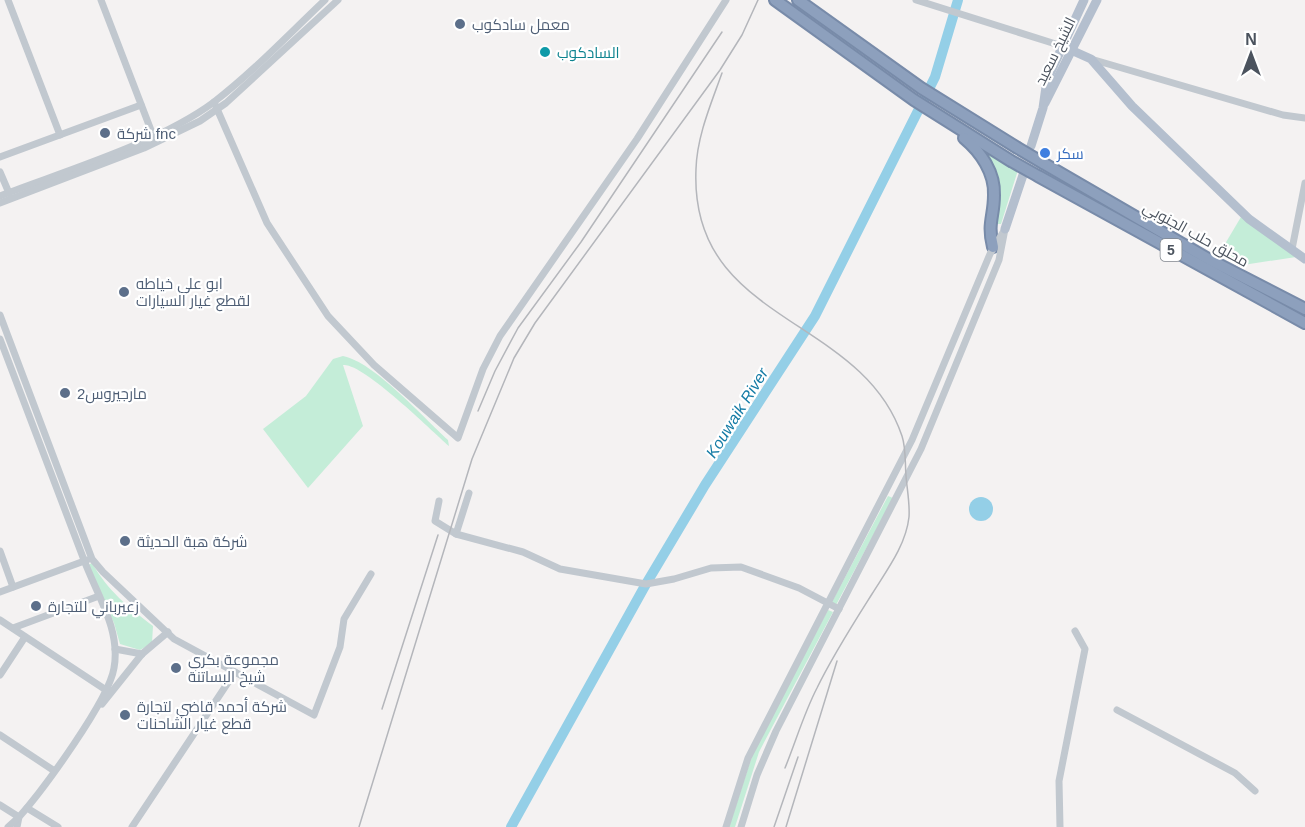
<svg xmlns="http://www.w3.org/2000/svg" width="1305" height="827" viewBox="0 0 1305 827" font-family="Helvetica,Cairo,sans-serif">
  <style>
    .green { fill: #c4edd8 }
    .water { fill: #94cfe7 }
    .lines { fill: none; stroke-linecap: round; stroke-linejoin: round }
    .river { stroke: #94cfe7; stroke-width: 10 }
    .highway-casing { stroke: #788ba9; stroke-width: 14 }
    .minor { stroke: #c1c8cf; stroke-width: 7 }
    .major { stroke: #b4bfce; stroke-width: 9 }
    .highway { stroke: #8da0bd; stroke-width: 10 }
    .rail { stroke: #b4b6bb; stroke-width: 1.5 }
    .highway-bridge-casing { stroke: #788ba9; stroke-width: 14; stroke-linecap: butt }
    .highway-bridge { stroke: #8da0bd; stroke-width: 10 }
    .service-dot { fill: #5c6f8a; stroke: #fff; stroke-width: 2 }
    .culture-dot { fill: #0f9aa8; stroke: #fff; stroke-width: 2 }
    .shop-dot { fill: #3f7fe0; stroke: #fff; stroke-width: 2 }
    .labels { text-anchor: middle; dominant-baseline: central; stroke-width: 4.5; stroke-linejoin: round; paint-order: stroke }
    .shield { fill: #fff; stroke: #81878e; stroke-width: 1.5 }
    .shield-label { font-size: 14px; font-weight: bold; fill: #4b535e }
    .service-label { font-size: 15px; fill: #4e5e75; stroke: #fff; text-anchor: start }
    .street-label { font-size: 15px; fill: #4b535e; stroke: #fff }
    .culture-label { font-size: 15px; fill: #0d838f; stroke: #fff; text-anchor: start }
    .shop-label { font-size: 15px; fill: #366cbe; stroke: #fff; text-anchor: start }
    .water-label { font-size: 16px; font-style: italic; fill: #167ca6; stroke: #fff }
  </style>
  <rect width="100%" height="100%" fill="#f4f2f2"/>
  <!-- green -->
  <g class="green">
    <polygon points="977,143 1018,170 1001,224 997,224 999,187"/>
    <polygon points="1241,217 1296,257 1243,265 1219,254"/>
    <path d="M343 356C374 362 423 417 448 440L449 446C431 430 362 362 343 365L363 426 308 488 263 429 306 396 333 359Z"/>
    <polygon points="888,496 893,498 836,605 832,602"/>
    <path d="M92 563C108 591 128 607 153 626L152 643 140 650 120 644 114 623 88 565Z"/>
    <polygon points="828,610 833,612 759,752 735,827 729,827 754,750"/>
  </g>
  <!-- water -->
  <circle class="water" cx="981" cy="509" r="12"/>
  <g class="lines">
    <!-- river -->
    <polyline class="river" points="511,827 646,584 705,485 815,316 935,77 958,0"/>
    <!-- highway casing -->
    <g class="highway-casing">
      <g id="highway">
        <polyline points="775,0 914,100 1011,161"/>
        <polyline points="798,0 921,88 1016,147"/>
        <path d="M964 138C981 152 995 173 994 195 994 217 987 223 993 247"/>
        <polyline points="1043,163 1210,260 1305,309"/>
        <polyline points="1038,176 1305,323"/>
      </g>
    </g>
    <!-- minor -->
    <g class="minor">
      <polyline points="8,0 60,135"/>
      <polyline points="101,0 154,138"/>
      <polyline points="916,0 1062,46"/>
      <polyline points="1091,59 1283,115 1305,118"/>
      <polyline points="214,102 267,223 328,316 374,365 458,438 483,369 500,336 637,139 726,0"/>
      <polyline points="0,157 141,105"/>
      <polyline points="0,172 9,193"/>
      <path d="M0 196C65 171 159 143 214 102 253 72 289 34 325 0"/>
      <polyline points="0,203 144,148 200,121 226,103 338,0"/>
      <polyline points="1292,249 1305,183"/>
      <polyline points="0,315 92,559 103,572 174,639 314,715 340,647 344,619 371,574"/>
      <path d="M0 339C28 413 56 487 84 560 97 595 121 630 114 668 109 700 43 790 19 817L17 827"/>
      <polyline points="439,501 435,521 456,534 523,552 560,569 646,584 674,579 711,568 741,567 799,588 839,609"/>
      <polyline points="456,534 469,493"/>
      <polyline points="0,551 13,587"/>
      <polyline points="0,592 87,560"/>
      <polyline points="0,620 106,690"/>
      <polyline points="13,628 99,596"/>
      <polyline points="115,649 142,654"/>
      <polyline points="0,675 25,637"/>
      <polyline points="102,704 142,654 168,632"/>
      <polyline points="1117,710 1235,773 1255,791"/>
      <polyline points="0,735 53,770"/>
      <polyline points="0,805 19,817 8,827"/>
      <polyline points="27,808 58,827"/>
      <polyline points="132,827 235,672"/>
      <polyline points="726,827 748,758 912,440 990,254 1005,229"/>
      <polyline points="741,827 757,775 776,731 921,449 999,260 1005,229"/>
      <polyline points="1060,827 1059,781 1085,649 1075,631"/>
    </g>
    <!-- major -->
    <g class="major">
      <polyline points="1062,46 1091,59 1132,106 1249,219 1305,259"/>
      <polyline points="1045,103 1097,0"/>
      <polyline points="1031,146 1043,108 1047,80 1084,0"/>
      <polyline points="1005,229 1023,175"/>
    </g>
    <!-- highway -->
    <use href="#highway" class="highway"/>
    <!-- rail -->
    <g class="rail">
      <path d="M722 73C711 104 697 136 696 169 689 324 861 314 902 436 906 448 905 463 906 476 907 489 910 504 909 517 906 545 887 570 872 594 853 624 833 655 817 688 804 713 796 741 785 768"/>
      <polyline points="478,411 495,371 518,328 581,242 722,32"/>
      <polyline points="382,709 438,535"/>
      <polyline points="359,827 472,459 514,358 535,323 720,70 742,35 758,0"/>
      <polyline points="774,827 798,757"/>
      <polyline points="786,827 837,661"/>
    </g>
    <!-- highway-bridge casing -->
    <g class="highway-bridge-casing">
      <g id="highway-bridge">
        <polyline points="1016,147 1043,163"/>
        <polyline points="1011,161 1038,176"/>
      </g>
    </g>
    <!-- highway-bridge -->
    <use href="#highway-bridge" class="highway-bridge"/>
  </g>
  <!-- markers -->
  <g class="service-dot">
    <circle cx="460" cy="24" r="6"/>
    <circle cx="105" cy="133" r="6"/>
    <circle cx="124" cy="292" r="6"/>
    <circle cx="65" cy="393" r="6"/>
    <circle cx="125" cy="541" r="6"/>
    <circle cx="36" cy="606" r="6"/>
    <circle cx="176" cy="668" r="6"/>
    <circle cx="125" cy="715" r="6"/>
  </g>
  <circle class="culture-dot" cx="545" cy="52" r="6"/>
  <circle class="shop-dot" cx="1045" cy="153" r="6"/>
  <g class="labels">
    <!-- shield labels -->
    <rect class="shield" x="1160.5" y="239" width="21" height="22" rx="4.5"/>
    <g class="shield-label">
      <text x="1171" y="250">5</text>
    </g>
    <!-- service labels -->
    <g class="service-label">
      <text x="472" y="24">معمل سادكوب</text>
      <text x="117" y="133">شركة fnc</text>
      <text x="136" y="283">ابو علي خياطه<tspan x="136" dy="17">لقطع غيار السيارات</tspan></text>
      <text x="77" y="393">مارجيروس2</text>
      <text x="137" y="541">شركة هبة الحديثة</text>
      <text x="48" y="606">زعيرباني للتجارة</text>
      <text x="188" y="659">مجموعة بكري<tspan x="188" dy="17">شيخ البساتنة</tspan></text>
      <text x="137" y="706">شركة أحمد قاضي لتجارة<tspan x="137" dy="17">قطع غيار الشاحنات</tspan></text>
    </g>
    <!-- street labels -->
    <g class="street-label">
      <text transform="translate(1055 51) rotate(-64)">الشيخ سعيد</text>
      <text transform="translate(1196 234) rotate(29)">محلق حلب الجنوبي</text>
    </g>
    <!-- culture labels -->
    <g class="culture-label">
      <text x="557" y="52">السادكوب</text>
    </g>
    <!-- shop labels -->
    <g class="shop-label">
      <text x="1057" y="153">سكر</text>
    </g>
    <!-- water labels -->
    <g class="water-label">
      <text transform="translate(737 413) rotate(-58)">Kouwaik River</text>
    </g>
  </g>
  <!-- north arrow -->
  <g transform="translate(1251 54)" stroke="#ffffff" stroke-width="4.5" paint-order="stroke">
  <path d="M0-4.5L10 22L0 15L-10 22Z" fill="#4b535e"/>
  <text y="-9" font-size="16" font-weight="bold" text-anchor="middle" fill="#4b535e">N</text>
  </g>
</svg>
